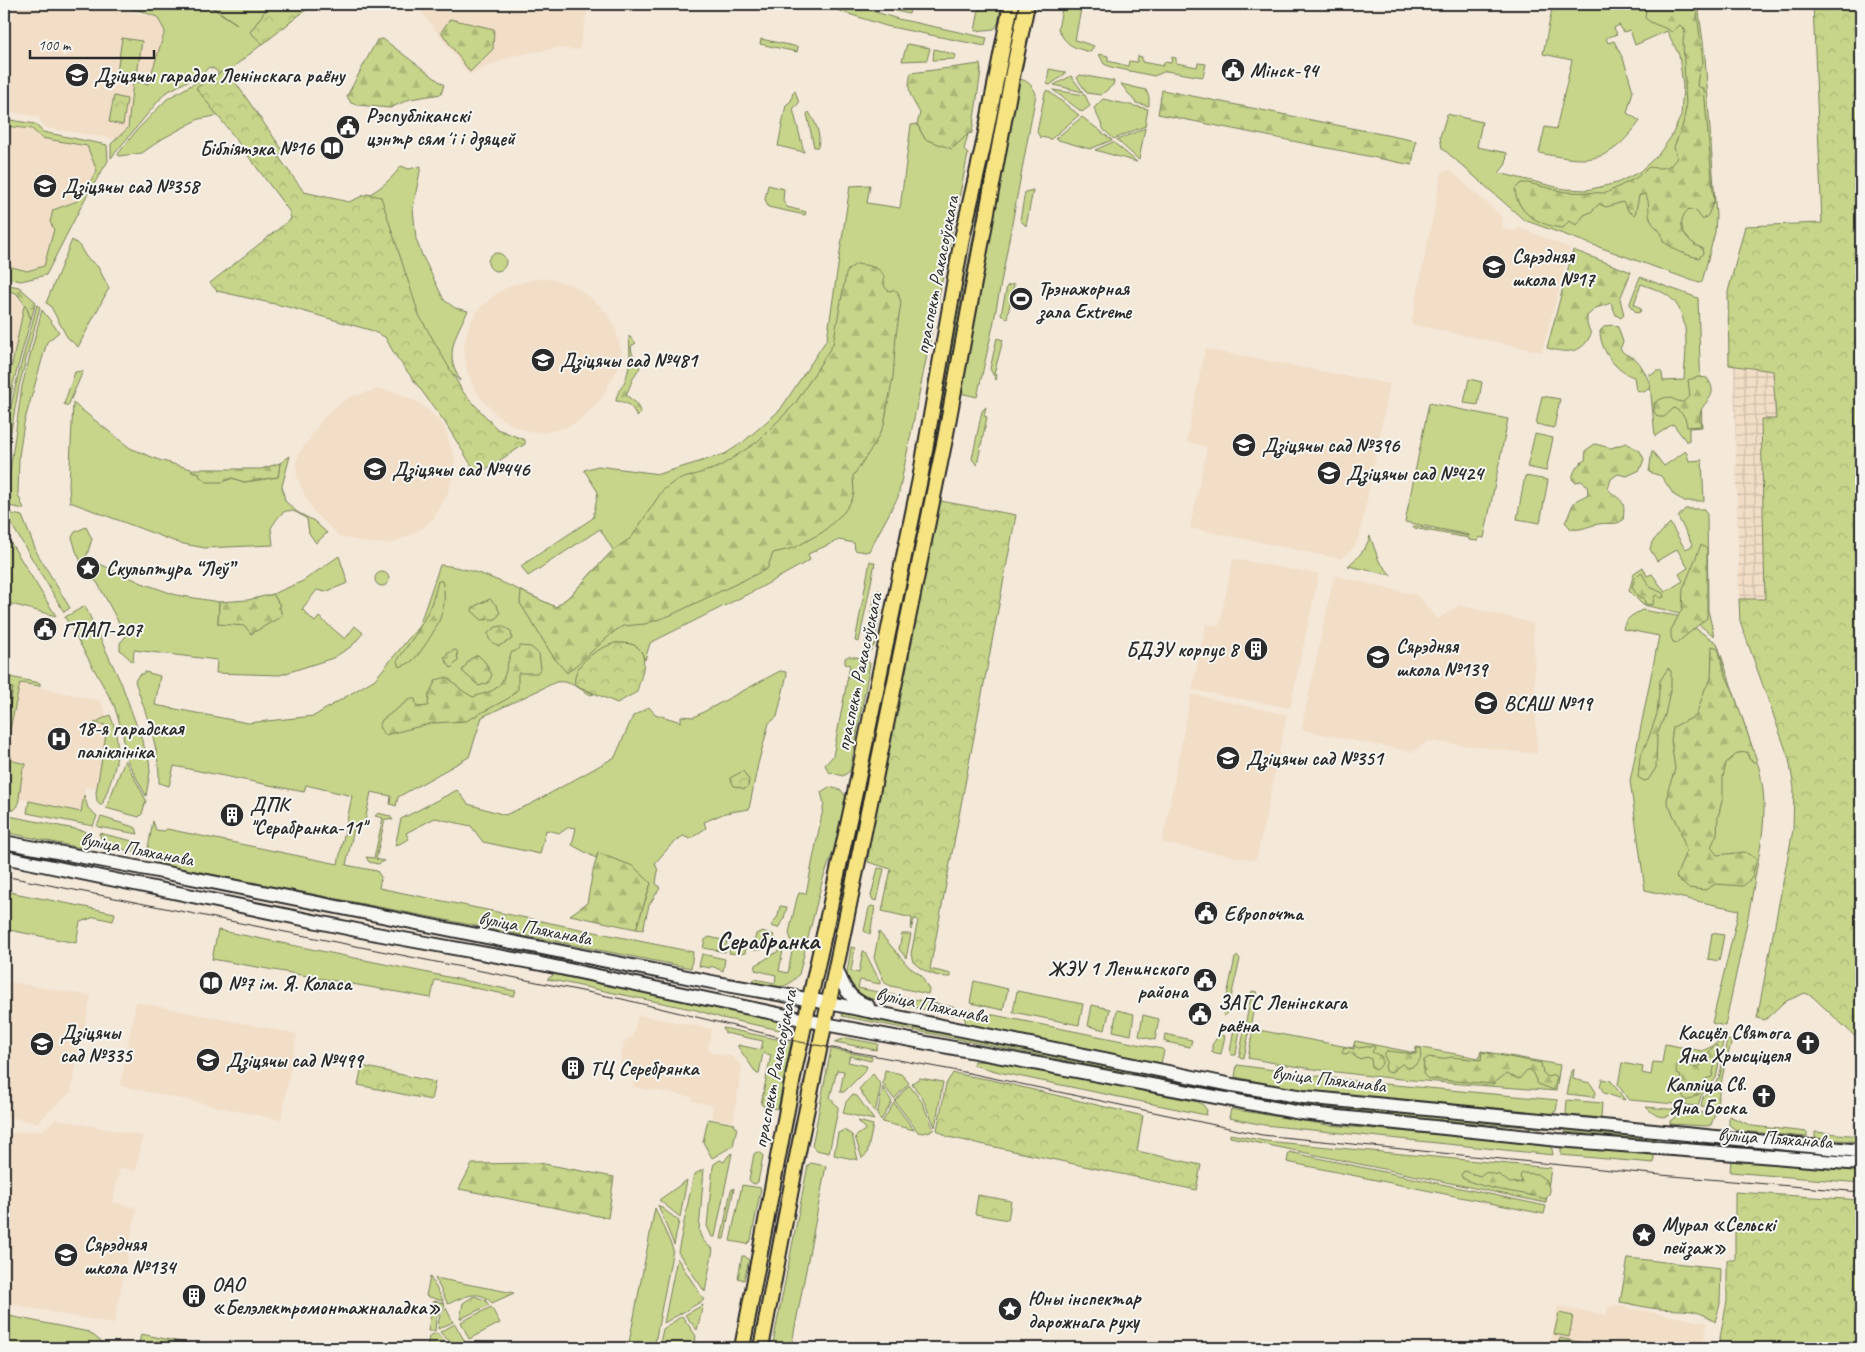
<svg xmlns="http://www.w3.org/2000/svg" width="1865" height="1352" viewBox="0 0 1865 1352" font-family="Caveat,sans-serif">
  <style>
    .built { fill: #f2dec7 }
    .industrial { fill: url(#industrial-grid) }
    .grass { fill: #c6d58a; stroke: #78805a }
    .forest { fill: url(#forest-firs); stroke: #78805a }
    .park { fill: url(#park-crowns); stroke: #78805a }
    .water { fill: #9bd5fb; stroke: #6e91a8 }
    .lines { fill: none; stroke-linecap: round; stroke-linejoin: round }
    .secondary-casing { stroke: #2b2b2b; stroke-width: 16 }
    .primary-casing { stroke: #2b2b2b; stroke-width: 18 }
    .secondary { stroke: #f6f6f2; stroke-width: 12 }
    .primary { stroke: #f6e381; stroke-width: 14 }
    .tram { stroke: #2b2b2b; stroke-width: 1 }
    .labels { text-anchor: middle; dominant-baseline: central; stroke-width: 4; stroke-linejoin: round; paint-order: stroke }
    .poi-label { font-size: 20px; font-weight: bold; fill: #2b2b2b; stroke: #f6f6f2; text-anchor: start }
    .street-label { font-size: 20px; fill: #2b2b2b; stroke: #f6f6f2 }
    .district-label { font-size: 25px; font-weight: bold; fill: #2b2b2b; stroke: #f6f6f2 }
  </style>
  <defs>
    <pattern id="industrial-grid" width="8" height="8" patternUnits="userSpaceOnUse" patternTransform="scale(1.25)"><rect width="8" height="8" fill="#f2dec7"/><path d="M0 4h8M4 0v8" fill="none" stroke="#d0bfab"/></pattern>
    <pattern id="forest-firs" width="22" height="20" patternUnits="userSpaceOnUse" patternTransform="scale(1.25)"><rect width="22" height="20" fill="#c6d58a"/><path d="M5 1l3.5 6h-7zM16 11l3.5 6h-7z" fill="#aab777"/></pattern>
    <pattern id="park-crowns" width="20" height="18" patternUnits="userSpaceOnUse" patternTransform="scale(1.25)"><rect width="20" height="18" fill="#c6d58a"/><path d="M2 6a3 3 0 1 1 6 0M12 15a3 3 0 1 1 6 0" fill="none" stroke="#aab777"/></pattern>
  </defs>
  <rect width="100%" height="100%" fill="#f4e8d9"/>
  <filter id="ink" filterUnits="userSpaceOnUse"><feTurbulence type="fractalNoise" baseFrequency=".02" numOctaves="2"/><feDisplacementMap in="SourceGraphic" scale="10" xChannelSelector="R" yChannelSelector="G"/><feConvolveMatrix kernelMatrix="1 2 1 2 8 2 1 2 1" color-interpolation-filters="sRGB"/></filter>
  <g filter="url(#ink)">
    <!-- built -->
    <g class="built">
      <polygon points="15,4 95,4 157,17 165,31 148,84 133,81 127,129 115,139 46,128 37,117 5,111 4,108 4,70"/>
      <polygon points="416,4 589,4 579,50 557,48 512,56 469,75"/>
      <polygon points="4,126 32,129 41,138 87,146 97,171 77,201 53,210 54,229 44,266 27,271 4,265"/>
      <polygon points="1450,170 1501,216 1503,229 1517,231 1517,227 1570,248 1542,352 1411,324 1442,171"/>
      <polygon points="536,279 549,279 571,284 591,298 606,312 614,325 622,351 618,369 601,399 579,421 565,428 544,433 528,431 511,425 498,416 480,397 473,386 467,371 464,347 468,327 477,311 493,296 511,285"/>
      <polygon points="4,292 15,294 24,306 4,404"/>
      <polygon points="1205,349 1390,384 1360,534 1355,546 1341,559 1190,528 1207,447 1186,442"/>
      <polygon points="379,389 392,391 418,402 434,415 443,424 455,457 453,476 448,493 434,518 420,530 391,544 368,543 340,537 313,511 305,496 297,476 296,463 300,452 325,416 349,397"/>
      <polygon points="1233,559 1319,574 1290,708 1192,690 1206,624 1219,626"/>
      <polygon points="1336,576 1417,595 1438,619 1459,605 1533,623 1537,754 1429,741 1412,752 1301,730 1333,580"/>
      <polygon points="20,683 101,701 112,729 102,790 85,787 81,812 19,799 6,748"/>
      <polygon points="1191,694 1287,715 1257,858 1253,860 1162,843"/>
      <polygon points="4,981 91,996 71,1092 37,1123 4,1116"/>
      <polygon points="136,1002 297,1034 281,1120 120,1086"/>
      <polygon points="638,1015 712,1029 708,1049 712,1053 732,1056 742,1066 733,1122 711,1118 713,1106 692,1101 693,1097 633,1087 637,1068 620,1065 624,1041 627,1042 628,1038 632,1038"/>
      <polygon points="56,1119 143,1136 136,1171 120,1168 113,1202 137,1208 114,1324 4,1303 4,1134 42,1130"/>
      <polygon points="1614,1305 1707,1323 1703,1348 1550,1348 1558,1306 1606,1315 1608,1306 1613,1307"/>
    </g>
    <!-- industrial -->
    <polygon class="industrial" points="1734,365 1773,371 1776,419 1761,419 1766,599 1739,599"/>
    <!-- grass -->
    <g class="grass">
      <polygon points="105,4 206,4 237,24 208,4 313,4 227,72 253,122 216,70 209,67 203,73 165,93 111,158 111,144 128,128 133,81 148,84 165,31 157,17 141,11"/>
      <polygon points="818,4 850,4 898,19 987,38 985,46 886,26"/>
      <polygon points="866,4 911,4 909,14"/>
      <polygon points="980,4 1002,4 998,24 994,29 975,31"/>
      <path d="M1063 4H1082L1075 40 1094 46 1090 52C1072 47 1067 46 1058 29Z"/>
      <path d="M1553 4H1698L1705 57 1716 216 1715 232 1702 282 1699 283 1524 220 1442 148 1440 137 1447 114 1482 122 1477 147 1507 153 1506 164 1499 173 1564 189 1587 190 1617 183 1639 172 1658 155 1671 137 1681 116 1683 86 1679 55 1667 31 1635 45 1630 30 1624 32 1619 25 1614 28 1617 34 1606 38 1608 43 1614 41 1624 61 1633 91 1627 113 1640 121C1608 165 1589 163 1539 153L1545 127 1556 129 1572 60 1543 54Z"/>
      <polygon points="122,38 142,41 137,75 117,72"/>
      <polygon points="761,39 798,47 797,52 760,44"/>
      <polygon points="907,44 930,48 927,60 902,61"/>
      <polygon points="934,49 956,55 955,59 933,60"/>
      <polygon points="1099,54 1108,56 1108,61 1128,66 1129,61 1137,62 1138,56 1142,57 1142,62 1163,66 1164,62 1171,63 1172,57 1176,58 1176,63 1197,67 1198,63 1206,64 1203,77 1166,71 1154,76 1111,67 1104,64"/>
      <polygon points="1049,69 1065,72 1065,74 1050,85 1047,84"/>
      <polygon points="209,75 237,112 199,119 162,139 142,153 119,156 118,154 137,130 167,99"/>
      <polygon points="1004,75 1007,75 930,478 927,478"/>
      <polygon points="1080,75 1114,81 1113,85 1101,95 1087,93 1077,78"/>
      <polygon points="1071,76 1083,92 1054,85"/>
      <path d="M1020 79C1028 81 1033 86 1036 94L993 326 977 397 960 393 996 192Z"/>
      <polygon points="1121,84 1146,90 1149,97 1149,106 1136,103"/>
      <polygon points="1047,90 1079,115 1051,139 1040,137 1037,132 1045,93"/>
      <polygon points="1053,90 1085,95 1090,106 1082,112"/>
      <polygon points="795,91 799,103 793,109 804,152 778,146 786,105 791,101 793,92"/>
      <polygon points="1103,99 1148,109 1145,126 1114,139 1104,130 1094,108"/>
      <path d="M809 112C816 124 821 133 818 147H814L807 114Z"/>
      <polygon points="1082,117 1112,140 1090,149 1055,139"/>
      <polygon points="4,119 35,124 43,132 107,145 108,161 86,197 46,275 21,281 4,278 4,265 27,271 44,266 54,229 50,222 53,210 77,201 97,171 87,146 41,138 32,129 4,126"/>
      <path d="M917 124 925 139 968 134 964 150 968 154 898 497 869 551 865 552 855 550 854 543 839 540 808 554 810 560 758 589 650 643 645 660C638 642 632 644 615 643L575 685 594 694 591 695C579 689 570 680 556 682L482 717 469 757 398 797 396 806 390 804 391 796 371 792 364 826 355 824 346 865 377 871 381 877 379 888 693 952 691 968 159 864 149 852 148 848 153 821 156 830 164 831 167 829 338 864 352 796 306 785 304 792 174 766 169 786 159 783C160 748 146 715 135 681L138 676 145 672 160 676 155 705 248 723 314 716 375 679 419 626 440 565C480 568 519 591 556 607L572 594 613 550 600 529 528 576 521 566 593 518 598 492 584 470 598 466 659 474 725 454 742 443 780 410 827 339 850 186 870 185 867 203 900 208 911 125Z"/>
      <polygon points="1145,128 1139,160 1117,140"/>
      <polygon points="1113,142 1137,162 1095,150"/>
      <path d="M401 166 409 169 421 166 413 208 416 239 422 255 444 300 455 308 468 311C460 326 451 341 452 359 453 366 457 374 460 381L449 370 350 205C370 195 388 185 401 166Z"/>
      <polygon points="768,185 784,189 783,201 787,207 806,212 805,215 768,207 765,199"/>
      <polygon points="1033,190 1026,226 1020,220 1025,192"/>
      <polygon points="72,240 79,245 86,257 98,267 109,288 78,347 67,337 50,305 46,303"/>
      <circle cx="497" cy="262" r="9"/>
      <path d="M1640 277 1698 298 1702 427 1689 428V441H1686L1673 424 1655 436 1649 374H1653L1656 371H1660L1662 373 1663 381 1684 380C1685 354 1693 313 1667 295 1660 290 1649 287 1641 284L1634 304 1641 309 1640 312 1637 313 1631 307 1630 303Z"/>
      <polygon points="1014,284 1007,319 1001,314 1007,286"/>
      <path d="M37 305 40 307 19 386 4 471C4 415 23 359 37 305Z"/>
      <polygon points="24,306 26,306 31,319 13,384 4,437 4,404"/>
      <polygon points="42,310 59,332 47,342 24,423 19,456 18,495 24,509 4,505 4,496 6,496 7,493 22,386"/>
      <polygon points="997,338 1003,340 994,374 997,375 996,380 990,369"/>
      <polygon points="83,371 68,406 64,404 75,372"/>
      <polygon points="1469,379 1482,382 1478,405 1464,403"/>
      <polygon points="1542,396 1560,399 1554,428 1536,424"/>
      <path d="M73 403 130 448 159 460 191 469 192 471 223 482 232 478 244 482 278 477 280 463 290 456 282 486 285 501 297 512 314 521 327 533 316 543 309 533 307 519C287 505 283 509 271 528L273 545 205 548 179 543 70 502 69 485Z"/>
      <polygon points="1429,403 1508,419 1484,538 1479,537 1478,541 1469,540 1469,538 1413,528 1414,526 1469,536 1469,535 1405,522"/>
      <polygon points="986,407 984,416 987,417 977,465 972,459 982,411"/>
      <polygon points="1535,434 1553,438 1546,471 1527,467"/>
      <polygon points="1652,451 1664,466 1686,451 1689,461 1702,460 1704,501 1684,501 1674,495 1661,476 1649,472"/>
      <polygon points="1525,476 1548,480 1540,523 1517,519"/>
      <polygon points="1685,509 1704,509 1707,515 1708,610 1714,636 1685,614 1643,605 1629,591 1634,573 1643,567 1647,576 1652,574 1665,592 1683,581 1679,574 1688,568 1677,549 1657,561 1650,549 1652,542 1670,523 1685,549 1693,546 1678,517"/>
      <polygon points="4,512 22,516 37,553 70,608 64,612"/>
      <polygon points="86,527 92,539 86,558 142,583 176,595 219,602 218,624 279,604 273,594 303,581 339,556 348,583 325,592 317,590 302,609 315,622 319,617 345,639 355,626 363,633 352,646 333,658 280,675 216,673 217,660 134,650 133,662 120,650 120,643 126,636 97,582 87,575 76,551 72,537 75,532"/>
      <polygon points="4,532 56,616 4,602"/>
      <path d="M1370 536 1379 561 1391 575 1348 566C1358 557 1366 550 1370 536Z"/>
      <polygon points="870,561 875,563 859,642 855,641"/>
      <circle cx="382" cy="579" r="7"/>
      <polygon points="878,590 881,591 881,608 874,646 870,651 864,651 875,595"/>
      <polygon points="85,606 122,685 149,760 150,772 146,796 125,756 123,734 114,705 65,617"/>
      <path d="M1642 610 1677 616 1717 643 1759 768C1769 808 1762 838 1755 878 1747 928 1735 977 1725 1026L1712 1023 1739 910 1645 890 1630 781 1659 636 1623 629C1625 618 1633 615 1642 610Z"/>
      <polygon points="849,656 867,659 870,664 850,771 843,776 829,772 825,765 833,756 850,665 845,664 845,658"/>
      <polygon points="780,671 786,672 787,674 777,717 769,723 758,764 749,809 725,813 704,822 706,828 690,839 683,836 670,846 655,863 658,871 656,883 660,888 649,905 643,930 636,929 651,883 598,853 596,858 572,845 576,828 569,827 560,833 546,830 540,854 483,842 471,826 435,818 406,833 409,839 395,846 401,819 457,790 468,804 505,815 531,804 615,757 633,716 649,707 655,714 681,722 681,716 694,717"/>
      <polygon points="4,676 40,683 40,686 20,683 6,748 13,761 26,764 26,766 23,768 18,806 14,810 4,809 4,720 7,721 13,688 4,687"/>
      <path d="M110 715C125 749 114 773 102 805H100L97 801 96 793 106 734 104 731 105 725 94 723Z"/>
      <polygon points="125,760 146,800 142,814 139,817 106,808"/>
      <path d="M829 787 841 790 846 797 839 835 822 882 799 974C784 993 774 987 753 982L754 979 775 983 776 975 755 970 756 965 782 949 783 950 779 971 788 973 793 946 789 933 797 898 799 893 806 894 824 804 821 792Z"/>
      <polygon points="84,795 88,808 97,816 93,826 27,813 29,801 81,812"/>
      <polygon points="378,813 390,816 393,820 385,819 376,859 384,861 378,864 369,862 366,857 374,858 383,818 375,816"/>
      <polygon points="4,815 85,831 81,848 4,832"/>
      <polygon points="101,817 134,827 136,828 138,834 98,827 97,826"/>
      <polygon points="99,833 137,842 135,852 103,845"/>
      <polygon points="878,868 884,869 877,901 873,900 871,896"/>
      <polygon points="4,891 115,913 113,921 95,917 80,922 76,943 4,929"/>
      <polygon points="780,906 787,907 784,918 778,928 771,926 778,916"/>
      <polygon points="871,906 875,907 870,934 864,931 869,908"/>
      <polygon points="218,930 516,991 514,996 435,980 431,998 212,959"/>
      <path d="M762 931 774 935C770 947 765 951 752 950L756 934Z"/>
      <polygon points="879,932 909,967 921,975 929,990 928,994 891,986 885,983 874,958"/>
      <polygon points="1712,933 1724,935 1719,961 1708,959"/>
      <polygon points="902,934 911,934 906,958 899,949"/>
      <polygon points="709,937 727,941 725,952 703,948 705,940"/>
      <polygon points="731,942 740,944 747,942 745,953 739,954 729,953"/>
      <polygon points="851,947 855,948 851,971 859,973 863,951 865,952 880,982 880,984 860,980 858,988 958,1008 957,1013 953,1015 857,996 846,979"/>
      <polygon points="702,954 725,959 723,971 711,966 710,968 699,966"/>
      <polygon points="1238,956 1240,959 1227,1014 1224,1016 1223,1014 1235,958"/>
      <polygon points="555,974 774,1017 780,1021 790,1032 722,1018 696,1010 547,979"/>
      <polygon points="974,981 1008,989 1003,1010 970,1003"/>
      <polygon points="1017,991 1083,1004 1079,1025 1013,1012"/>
      <polygon points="1252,991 1257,992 1244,1058 1239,1057"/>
      <polygon points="1092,1005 1110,1009 1105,1030 1088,1026"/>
      <polygon points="964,1009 1162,1049 1164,1051 1161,1063 966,1024 964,1016"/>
      <polygon points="1117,1010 1134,1014 1131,1035 1113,1031"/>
      <polygon points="843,1013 1203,1085 1203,1088 842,1016"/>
      <polygon points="1143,1015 1159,1019 1155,1040 1139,1036"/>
      <polygon points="723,1028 791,1042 778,1109 763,1106 761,1104 771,1055 763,1053 759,1074 757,1074 738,1047 738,1045 761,1050 763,1041 725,1033"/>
      <polygon points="1234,1028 1240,1029 1236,1055 1231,1055 1230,1052"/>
      <path d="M1253 1029 1353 1048 1355 1041 1415 1053 1416 1047 1479 1058 1481 1051 1560 1065 1556 1091C1453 1083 1349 1078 1248 1058Z"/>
      <polygon points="1725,1031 1716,1078 1701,1096 1698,1106 1630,1100 1627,1098 1618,1085 1622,1063 1643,1067 1642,1073 1651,1075 1653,1062 1662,1063 1665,1044 1702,1051 1715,1045"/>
      <polygon points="1165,1034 1192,1040 1190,1047 1166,1042 1164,1041"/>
      <polygon points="1219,1035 1225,1036 1221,1054 1212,1052 1212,1045"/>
      <polygon points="846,1038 878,1044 876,1050 835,1042"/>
      <polygon points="1727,1040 1732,1041 1725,1064 1716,1108 1701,1106 1703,1097 1719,1079"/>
      <polygon points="831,1049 872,1057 871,1061 850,1056 848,1062 867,1066 865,1071 844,1092 840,1092 844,1071 837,1070 830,1098 838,1107 838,1110 829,1153 816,1150 812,1146"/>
      <polygon points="974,1061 998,1062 1198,1102 1202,1104 1207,1110 1206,1115 1003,1073 973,1065"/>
      <polygon points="1237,1065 1363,1082 1558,1100 1556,1111 1550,1114 1306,1092 1235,1077"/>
      <polygon points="1574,1069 1573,1079 1590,1083 1596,1092 1594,1097 1567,1094 1572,1071"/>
      <polygon points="885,1070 901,1074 909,1083 894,1099 883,1084"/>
      <polygon points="873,1074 881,1085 875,1113 859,1089"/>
      <polygon points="920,1078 943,1082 935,1127 924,1101 912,1083"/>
      <polygon points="1602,1079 1611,1081 1625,1100 1604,1093 1600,1086"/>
      <polygon points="909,1085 922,1102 934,1130 923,1133 918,1132 895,1101"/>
      <polygon points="883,1087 892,1102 881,1120 877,1115"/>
      <polygon points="1237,1093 1338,1108 1551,1126 1552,1129 1338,1112 1292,1106 1235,1095"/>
      <polygon points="852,1095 857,1096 874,1120 843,1113 846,1102"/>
      <polygon points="1567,1100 1602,1103 1601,1118 1568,1115 1566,1114"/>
      <polygon points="894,1103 914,1130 882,1122"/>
      <path d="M1646 1107 1679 1110C1665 1120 1658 1119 1646 1107Z"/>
      <polygon points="1231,1109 1328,1125 1549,1144 1552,1149 1553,1155 1264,1125 1229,1118"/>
      <polygon points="1683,1111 1715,1114 1711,1125 1707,1126 1670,1124 1670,1121"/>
      <polygon points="1729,1116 1752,1126 1807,1132 1807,1137 1738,1131 1729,1125"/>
      <polygon points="708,1119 735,1124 734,1127 737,1127 733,1146 712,1158 703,1142"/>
      <polygon points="858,1121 873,1125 867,1154 862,1158 855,1137 866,1129"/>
      <polygon points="1568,1128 1655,1137 1655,1140 1566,1132 1565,1130"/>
      <polygon points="844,1130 852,1135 858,1160 834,1155 838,1133"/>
      <polygon points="1815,1132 1861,1136 1861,1142 1815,1138"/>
      <polygon points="1230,1134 1265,1141 1551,1168 1546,1203 1230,1137"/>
      <polygon points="1561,1144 1654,1153 1654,1163 1561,1155"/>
      <polygon points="757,1152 761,1153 763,1156 758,1182 755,1184 752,1183 749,1180 754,1154"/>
      <polygon points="1289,1152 1546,1206 1544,1214 1287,1162"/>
      <polygon points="732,1153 715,1237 712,1237 707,1226 713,1167 714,1164 720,1160 724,1162 728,1156"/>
      <polygon points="1731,1159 1861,1170 1861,1183 1730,1172"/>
      <polygon points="811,1163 826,1166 791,1348 772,1348 808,1165"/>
      <path d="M704 1169 699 1230C701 1239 705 1244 713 1249L705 1292 678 1252 693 1178 695 1174Z"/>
      <polygon points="687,1180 680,1217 659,1200"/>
      <polygon points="742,1185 761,1188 751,1240 747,1244 730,1241"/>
      <polygon points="734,1188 724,1239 721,1239 731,1190"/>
      <polygon points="658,1205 679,1221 674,1245"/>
      <polygon points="655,1208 673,1249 654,1348 628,1348"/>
      <polygon points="742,1256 745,1256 749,1260 744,1280 738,1278"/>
      <polygon points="677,1258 704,1300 664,1323"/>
      <polygon points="430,1277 443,1300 443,1301 426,1296"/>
      <path d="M435 1278 514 1293 492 1303C478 1288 464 1297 448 1304Z"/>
      <polygon points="433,1301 444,1303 445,1306 436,1318 435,1331 428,1331"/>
      <polygon points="703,1305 697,1330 685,1315"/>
      <polygon points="491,1307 500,1323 469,1339 461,1322"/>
      <polygon points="446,1308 453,1322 438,1329 439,1318"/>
      <polygon points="1559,1313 1573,1316 1569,1337 1554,1334"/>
      <polygon points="4,1315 89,1332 103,1343 102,1348 4,1348"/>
      <polygon points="682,1316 696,1336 694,1348 659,1348 663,1329"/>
      <path d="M455 1324 465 1342C454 1345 446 1340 440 1332Z"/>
      <path d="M437 1333C445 1343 453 1350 466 1345L468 1348H427L429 1336Z"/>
      <polygon points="1560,1338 1583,1343 1582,1348 1558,1348"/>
    </g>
    <!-- forest -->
    <g class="forest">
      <path d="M1641 4H1696L1703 62 1699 70 1697 86 1704 89 1714 201 1708 215 1703 220 1696 211 1689 209C1673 223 1686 242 1702 248L1703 253 1699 258C1685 255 1674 250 1663 241 1662 228 1657 231 1651 221 1647 213 1651 202 1645 194L1639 196 1635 215 1629 212 1623 202 1606 207 1599 204 1591 212 1584 215 1577 225 1569 221 1563 228C1541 226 1516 213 1515 189L1521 183H1528L1565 192 1606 193 1636 178 1649 167C1662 169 1671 169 1677 157L1674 147 1683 124 1686 107 1683 41 1685 30 1680 25 1672 32C1664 26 1652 25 1645 18L1646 11Z"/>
      <polygon points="450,19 494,29 493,49 470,72 441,32"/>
      <polygon points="383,39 444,85 441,94 410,99 390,108 357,105 351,103 347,96 377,40"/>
      <path d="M980 64 981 71 972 133 968 134 952 149 925 139 917 124 920 113C911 97 906 92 911 73Z"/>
      <polygon points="1162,90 1416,141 1412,165 1158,114"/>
      <path d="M1573 250 1631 272 1620 299 1624 315 1621 318 1616 315 1611 303 1596 308 1587 316V324L1591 334C1582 355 1566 353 1547 348Z"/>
      <path d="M856 264C864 265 882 266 884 277 885 284 882 286 889 291L894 290 898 292 901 303 896 335 893 377 884 425 874 445 853 476 854 493 852 500 844 512 823 532 794 548 773 553 767 569 671 615 645 624 623 626 615 631 567 673 554 658 520 603 521 591 556 607 572 594 613 550 631 538 662 491 675 481 719 467 757 442 795 404 833 344 846 274 848 270Z"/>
      <polygon points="4,284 19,287 36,302 31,319 26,306 16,293 4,290"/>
      <path d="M1613 325 1618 327 1623 342 1620 349C1626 356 1627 354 1634 358 1642 363 1647 378 1651 387L1644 392 1636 390 1634 377C1616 372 1600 350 1600 331L1605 326Z"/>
      <path d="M629 336 636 343 631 346 632 353 640 368C633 375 631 385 626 395L636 403 641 413 637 417C632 406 628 402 616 401 616 392 624 386 626 378 631 364 630 351 629 336Z"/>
      <path d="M1698 377 1707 378C1721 397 1702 401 1700 414 1699 418 1700 422 1701 426L1687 427C1686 417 1683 413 1674 408L1664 417H1658L1654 412V403C1672 392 1668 400 1683 402L1690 396 1688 380Z"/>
      <path d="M1626 443 1640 451 1644 459 1640 470 1627 476 1618 474 1611 479 1608 489C1621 503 1626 497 1623 520 1615 526 1609 522 1599 524 1589 525 1582 531 1571 529L1565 522C1570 515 1571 504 1577 500 1580 498 1584 497 1588 494L1587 485 1581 481 1575 482 1572 479C1574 470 1577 465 1585 460L1586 450 1595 444 1611 448Z"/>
      <polygon points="280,463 278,477 244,482 232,478 223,482 207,482 199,476 200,473 192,471 191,469 261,469"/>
      <polygon points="1701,545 1707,549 1707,618 1677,643 1673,642 1671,637 1671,630 1682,609 1683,589"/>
      <polygon points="1641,572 1650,587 1663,593 1664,597 1660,598 1656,595 1654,597 1653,605 1645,604 1644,598 1638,597 1632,587 1635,578"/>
      <path d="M438 581H442C449 605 439 625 425 645 418 656 412 664 399 667L397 661C417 632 430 616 438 581Z"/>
      <polygon points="273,594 279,604 282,616 251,634 245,626 218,624 219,602 248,600"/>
      <polygon points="490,599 497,606 500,613 496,619 482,620 472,611 473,607"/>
      <path d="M502 626 511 631 512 639 499 646C493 643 488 641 488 633L496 627Z"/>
      <path d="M520 646 531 647 539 654 541 668 537 673H518V689L509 698 466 721 433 723 385 735 379 727 382 720 410 699H415L417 707 428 706 429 694 436 680 447 677 463 691 473 697C480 694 490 693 496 688 508 679 505 663 512 652L516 651Z"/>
      <polygon points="1712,646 1718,648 1726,676 1733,691 1757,761 1754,762 1749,759 1748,752 1738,753 1726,763 1723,777 1723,797 1718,817 1717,834 1711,847 1717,855 1745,852 1757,859 1752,878 1743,886 1716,884 1705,890 1688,888 1676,877 1686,851 1680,829 1667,802 1668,790 1675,769 1671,741 1673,727 1696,716 1705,689 1711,679"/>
      <polygon points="455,650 457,651 458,661 451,668 444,658 448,653"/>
      <polygon points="478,655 485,662 492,675 488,683 479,686 462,671 470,659"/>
      <polygon points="1668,668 1671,671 1671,686 1665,715 1657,735 1656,768 1648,780 1644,781 1638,777 1640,757 1649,737 1657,714 1660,681"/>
      <polygon points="598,853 633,866 651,883 636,929 570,915 587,903 593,871"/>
      <path d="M1354 1045 1358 1048 1373 1046 1375 1047 1372 1052 1381 1056C1384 1062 1381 1067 1376 1070L1372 1067 1371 1059 1368 1057 1358 1059 1350 1052 1346 1054 1342 1053 1344 1047 1354 1049Z"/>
      <path d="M1714 1045H1716L1718 1049 1712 1077 1705 1079 1699 1094 1686 1101C1680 1092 1677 1087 1681 1076L1677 1074C1674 1066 1678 1061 1686 1061L1694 1068 1700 1066Z"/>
      <path d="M1417 1048H1421C1423 1058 1418 1066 1408 1068L1402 1064 1390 1073 1386 1071 1385 1065 1387 1062 1384 1056 1387 1051 1416 1054Z"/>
      <polygon points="1482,1052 1541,1063 1543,1073 1548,1077 1554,1075 1557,1077 1554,1090 1538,1084 1531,1070 1527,1070 1519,1079 1506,1074 1493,1084 1428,1079 1423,1074 1424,1060 1429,1057 1441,1059 1452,1057 1481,1060"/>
      <polygon points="539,1163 614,1177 608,1218 459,1189 472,1164"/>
      <path d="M1464 1171 1480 1176 1485 1172 1499 1175 1510 1183 1522 1182 1520 1176 1522 1173 1537 1174 1547 1181 1550 1192 1546 1199C1518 1191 1488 1191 1462 1178L1461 1175Z"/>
      <path d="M1628 1258 1721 1268 1720 1304 1715 1322C1697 1307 1681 1311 1659 1309 1646 1308 1633 1304 1620 1302Z"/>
      <polygon points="141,1334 210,1348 138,1348"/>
    </g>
    <!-- park -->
    <g class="park">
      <polygon points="270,4 313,4 263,44 250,32"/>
      <polygon points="1813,4 1861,4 1861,1042 1813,997 1805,993 1784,1002 1765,1020 1757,1018 1793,830 1794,788 1789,759 1740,621 1739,599 1765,599 1761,419 1776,419 1773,371 1729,365 1728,292 1745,226 1822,223"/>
      <polygon points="226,69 284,152 278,156 304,192 349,202 367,194 381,197 419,315 463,392 497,429 525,440 525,444 480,473 475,471 444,421 395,355 385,337 370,330 288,307 217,291 210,283 291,219 289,211 229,130 196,88"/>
      <polygon points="114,96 127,99 123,125 109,122"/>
      <path d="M935 500 1016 515 930 969 951 974V977C935 977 924 972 913 962L911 954 918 920 914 919 911 930 912 918 882 911 891 869 868 862 872 822Z"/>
      <path d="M615 643C621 643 629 643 634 645 652 654 640 678 637 692L617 703 575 685C572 663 597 649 615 643Z"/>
      <polygon points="4,687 13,688 7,721 4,720"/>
      <polygon points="743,771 749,780 748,786 745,789 734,786 730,778"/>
      <polygon points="362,1066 435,1082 431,1100 358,1085"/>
      <polygon points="953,1073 992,1080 1143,1116 1137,1151 1201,1165 1196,1190 948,1137 937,1130 946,1084"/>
      <polygon points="1735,1192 1861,1200 1861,1348 1718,1348 1727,1301 1727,1260 1735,1260"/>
      <polygon points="978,1195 1011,1201 1008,1220 975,1214"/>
      <polygon points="474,1296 485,1300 489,1305 460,1319 463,1303"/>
    </g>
    <!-- water -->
    <path class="water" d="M1861 442V566C1856 554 1852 543 1860 531L1855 462Z"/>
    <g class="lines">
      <!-- secondary casing -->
      <g class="secondary-casing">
        <g id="secondary">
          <polyline points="4,842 152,870 727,985 829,1003 1232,1085 1303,1097 1861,1151"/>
          <polyline points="4,857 371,933 541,964 825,1024 1301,1113 1558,1140 1861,1164"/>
          <path d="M836 967C843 986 848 999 868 1006"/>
        </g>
      </g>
      <!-- primary casing -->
      <g class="primary-casing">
        <g id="primary">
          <polyline points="742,1348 795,1067 856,788 920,479 962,238 983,147 1011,4"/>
          <polyline points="761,1348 798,1152 945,439 1013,72 1027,4"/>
        </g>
      </g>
      <!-- secondary -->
      <use href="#secondary" class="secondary"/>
      <!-- primary -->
      <use href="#primary" class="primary"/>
      <!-- tram -->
      <polyline class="tram" points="4,876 622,999 800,1042 969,1073 1262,1135 1661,1175 1861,1192"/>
    </g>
  </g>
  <!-- icons -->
  <defs>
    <g id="civic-disc" transform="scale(1.25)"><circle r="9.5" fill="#2b2b2b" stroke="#f6f6f2"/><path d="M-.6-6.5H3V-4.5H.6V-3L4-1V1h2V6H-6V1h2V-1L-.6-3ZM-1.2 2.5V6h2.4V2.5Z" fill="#fff"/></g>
    <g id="school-disc" transform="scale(1.25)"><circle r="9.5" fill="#2b2b2b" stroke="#f6f6f2"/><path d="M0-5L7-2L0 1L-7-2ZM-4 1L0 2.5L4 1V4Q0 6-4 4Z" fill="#fff"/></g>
    <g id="library-disc" transform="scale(1.25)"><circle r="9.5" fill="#2b2b2b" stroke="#f6f6f2"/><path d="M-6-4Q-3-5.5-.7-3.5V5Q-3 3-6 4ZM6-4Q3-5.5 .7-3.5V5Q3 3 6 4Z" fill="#fff"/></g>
    <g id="stadium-disc" transform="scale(1.25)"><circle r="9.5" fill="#2b2b2b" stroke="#f6f6f2"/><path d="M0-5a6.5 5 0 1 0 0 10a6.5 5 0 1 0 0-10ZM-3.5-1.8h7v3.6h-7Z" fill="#fff"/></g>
    <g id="sight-disc" transform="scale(1.25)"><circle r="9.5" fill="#2b2b2b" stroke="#f6f6f2"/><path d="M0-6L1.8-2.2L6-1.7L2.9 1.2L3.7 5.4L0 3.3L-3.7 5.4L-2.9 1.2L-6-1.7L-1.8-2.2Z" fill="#fff"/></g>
    <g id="building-disc" transform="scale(1.25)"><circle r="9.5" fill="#2b2b2b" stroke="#f6f6f2"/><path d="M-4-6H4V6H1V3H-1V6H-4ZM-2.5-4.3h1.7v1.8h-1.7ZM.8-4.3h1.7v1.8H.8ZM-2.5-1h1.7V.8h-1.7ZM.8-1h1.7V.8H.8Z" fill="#fff"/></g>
    <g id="hospital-disc" transform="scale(1.25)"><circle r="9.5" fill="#2b2b2b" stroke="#f6f6f2"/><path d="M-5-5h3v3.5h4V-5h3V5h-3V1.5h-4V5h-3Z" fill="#fff"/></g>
    <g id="church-disc" transform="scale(1.25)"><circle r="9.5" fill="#2b2b2b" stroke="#f6f6f2"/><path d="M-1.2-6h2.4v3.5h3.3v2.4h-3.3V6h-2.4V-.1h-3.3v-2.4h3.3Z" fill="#fff"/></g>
  </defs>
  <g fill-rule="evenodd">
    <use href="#civic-disc" x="1233" y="70"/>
    <use href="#school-disc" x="77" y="75"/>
    <use href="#civic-disc" x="348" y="127"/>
    <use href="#library-disc" x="332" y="148"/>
    <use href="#school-disc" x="45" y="186"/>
    <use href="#school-disc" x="1494" y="267"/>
    <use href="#stadium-disc" x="1021" y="299"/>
    <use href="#school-disc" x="543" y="360"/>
    <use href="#school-disc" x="1244" y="445"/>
    <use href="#school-disc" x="375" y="469"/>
    <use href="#school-disc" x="1329" y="473"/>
    <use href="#sight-disc" x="88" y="568"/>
    <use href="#civic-disc" x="45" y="629"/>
    <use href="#building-disc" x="1256" y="649"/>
    <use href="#school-disc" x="1378" y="657"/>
    <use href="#school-disc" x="1486" y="703"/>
    <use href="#hospital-disc" x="59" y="739"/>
    <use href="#school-disc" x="1228" y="758"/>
    <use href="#building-disc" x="232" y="815"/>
    <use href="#civic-disc" x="1206" y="913"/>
    <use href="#civic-disc" x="1205" y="980"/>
    <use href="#library-disc" x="211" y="983"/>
    <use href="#civic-disc" x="1200" y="1014"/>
    <use href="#church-disc" x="1808" y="1043"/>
    <use href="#school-disc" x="42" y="1044"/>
    <use href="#school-disc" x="208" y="1060"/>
    <use href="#building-disc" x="573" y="1068"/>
    <use href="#church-disc" x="1764" y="1096"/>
    <use href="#sight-disc" x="1644" y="1235"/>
    <use href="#school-disc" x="66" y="1255"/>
    <use href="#building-disc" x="194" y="1296"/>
    <use href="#sight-disc" x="1010" y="1309"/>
  </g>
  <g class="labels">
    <!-- poi labels -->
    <g class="poi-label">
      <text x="1250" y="70">Мінск-94</text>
      <text x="94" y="75">Дзіцячы гарадок Ленінскага раёну</text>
      <text x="366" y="115">Рэспубліканскі<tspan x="366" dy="23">цэнтр сямʼі і дзяцей</tspan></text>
      <text x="314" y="148" text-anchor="end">Бібліятэка №16</text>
      <text x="62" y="186">Дзіцячы сад №358</text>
      <text x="1512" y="256">Сярэдняя<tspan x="1512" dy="23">школа №17</tspan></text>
      <text x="1038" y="288">Трэнажорная<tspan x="1038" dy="23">зала Extreme</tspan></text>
      <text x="560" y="360">Дзіцячы сад №481</text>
      <text x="1262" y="445">Дзіцячы сад №396</text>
      <text x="392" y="469">Дзіцячы сад №446</text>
      <text x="1346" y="473">Дзіцячы сад №424</text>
      <text x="106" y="568">Скульптура “Леў”</text>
      <text x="62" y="629">ГПАП-207</text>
      <text x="1396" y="646">Сярэдняя<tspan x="1396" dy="23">школа №139</tspan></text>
      <text x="1238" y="649" text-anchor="end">БДЭУ корпус 8</text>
      <text x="1504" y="703">ВСАШ №19</text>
      <text x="76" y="728">18-я гарадская<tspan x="76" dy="23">паліклініка</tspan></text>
      <text x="1246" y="758">Дзіцячы сад №351</text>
      <text x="250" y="804">ДПК<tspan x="250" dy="23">"Серабранка-11"</tspan></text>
      <text x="1224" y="913">Европочта</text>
      <text x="1188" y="968" text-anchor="end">ЖЭУ 1 Ленинского<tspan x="1188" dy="23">района</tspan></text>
      <text x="228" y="983">№7 ім. Я. Коласа</text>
      <text x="1218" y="1002">ЗАГС Ленінскага<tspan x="1218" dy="23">раёна</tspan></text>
      <text x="60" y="1032">Дзіцячы<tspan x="60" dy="23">сад №335</tspan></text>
      <text x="1790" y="1032" text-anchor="end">Касцёл Святога<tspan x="1790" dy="23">Яна Хрысціцеля</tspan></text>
      <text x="226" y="1060">Дзіцячы сад №499</text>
      <text x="590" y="1068">ТЦ Серебрянка</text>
      <text x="1746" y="1084" text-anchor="end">Капліца Св.<tspan x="1746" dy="23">Яна Боска</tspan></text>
      <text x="1662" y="1224">Мурал «Сельскі<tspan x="1662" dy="23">пейзаж»</tspan></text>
      <text x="84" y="1244">Сярэдняя<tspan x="84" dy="23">школа №134</tspan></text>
      <text x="212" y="1284">ОАО<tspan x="212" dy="23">«Белэлектромонтажналадка»</tspan></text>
      <text x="1028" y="1298">Юны інспектар<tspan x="1028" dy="23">дарожнага руху</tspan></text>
    </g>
    <!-- street labels -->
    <g class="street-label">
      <text transform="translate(937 275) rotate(-79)">праспект Ракасоўскага</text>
      <text transform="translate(859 672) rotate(-78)">праспект Ракасоўскага</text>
      <text transform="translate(137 849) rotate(11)">вуліца Пляханава</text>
      <text transform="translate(535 928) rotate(11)">вуліца Пляханава</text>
      <text transform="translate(932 1005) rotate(12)">вуліца Пляханава</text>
      <text transform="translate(775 1069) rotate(-79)">праспект Ракасоўскага</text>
      <text transform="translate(1329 1079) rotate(7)">вуліца Пляханава</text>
      <text transform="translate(1775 1138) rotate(4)">вуліца Пляханава</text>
    </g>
    <!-- district labels -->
    <g class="district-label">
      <text x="768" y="941">Серабранка</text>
    </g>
  </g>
  <!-- margin -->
  <rect width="1865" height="1352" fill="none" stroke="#f6f6f2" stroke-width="20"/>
  <rect x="10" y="10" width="1845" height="1332" fill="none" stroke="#2b2b2b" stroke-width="2" filter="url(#ink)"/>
  <!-- scale -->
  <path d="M30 50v8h124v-8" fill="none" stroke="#2b2b2b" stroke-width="2.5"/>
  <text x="38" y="50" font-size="15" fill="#2b2b2b" stroke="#f6f6f2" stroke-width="4" paint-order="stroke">100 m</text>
</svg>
